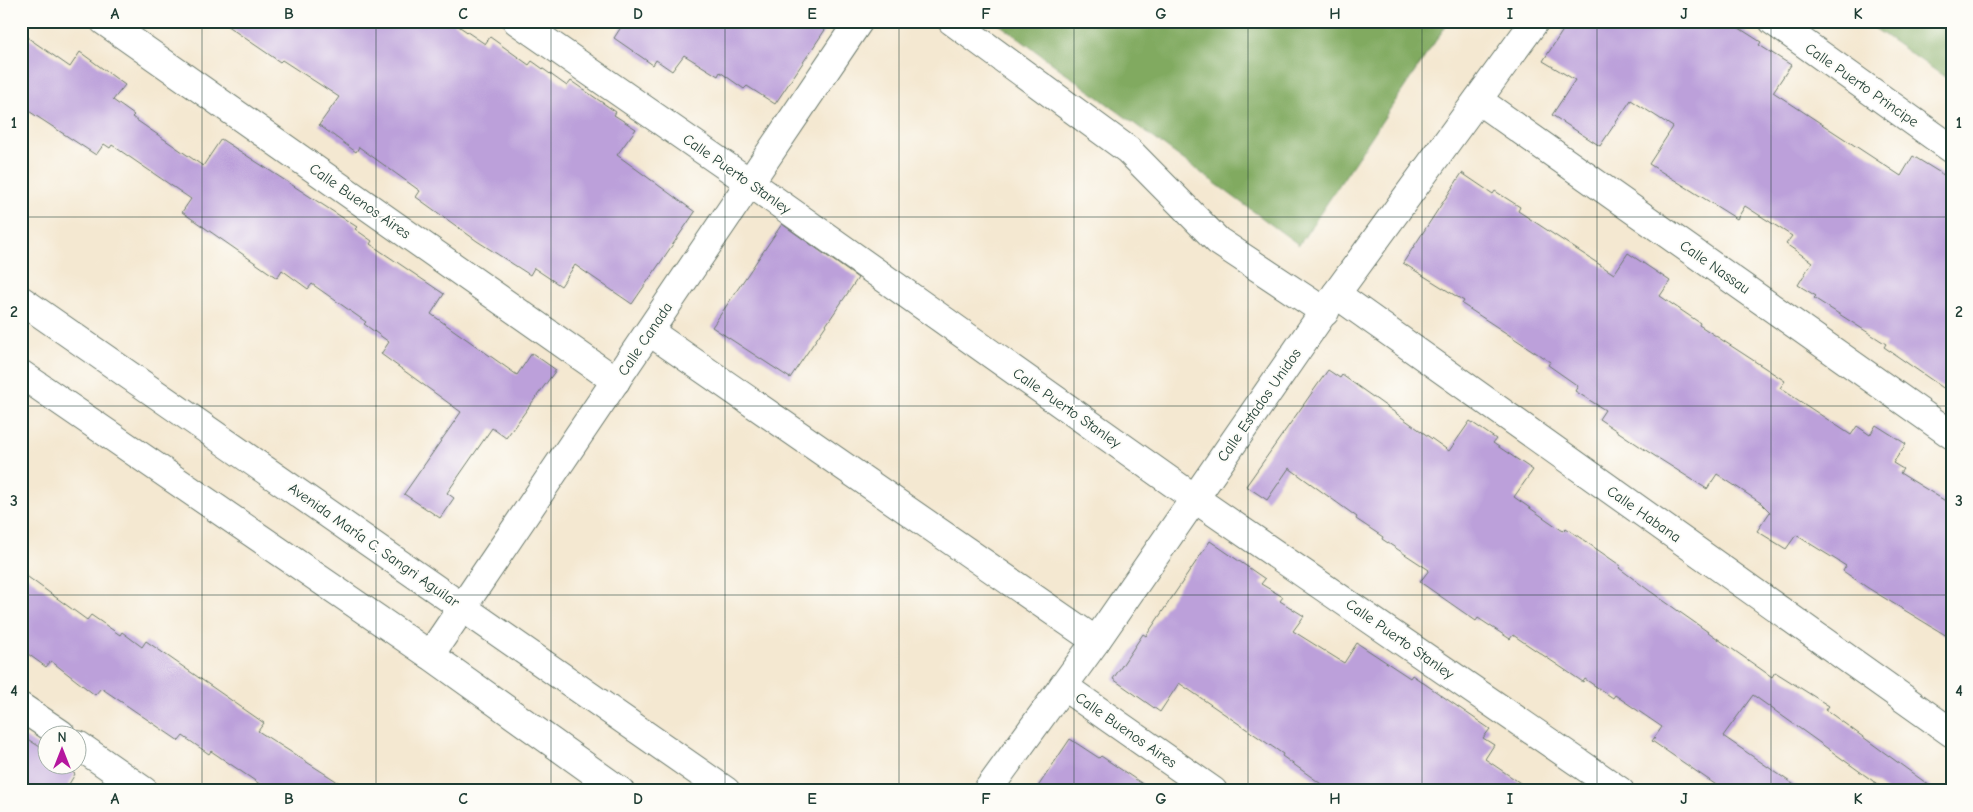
<svg xmlns="http://www.w3.org/2000/svg" width="1973" height="812" viewBox="0 0 1973 812" font-family="'Comic Neue',sans-serif">
  <style>
    .forest { fill: #81aa61; stroke: #50744a }
    .building { fill: #bca0da }
    .lines { fill: none; stroke-linecap: round; stroke-linejoin: round }
    .minor-casing { stroke: #6a796b; stroke-width: 30 }
    .minor { stroke: #fff; stroke-width: 28 }
    .grid { fill: none; stroke: #1f3d34; stroke-width: 1; stroke-opacity: 0.55 }
    .labels { text-anchor: middle; dominant-baseline: central; stroke-width: 4; stroke-linejoin: round; paint-order: stroke }
    .street-label { font-size: 15px; fill: #1f3d34; stroke: #fdfcf7 }
    .neatline { fill: none; stroke: #1f3d34; stroke-width: 2 }
    .grid-label { font-size: 16px; text-anchor: middle; font-weight: bold; fill: #1f3d34 }
  </style>
  <rect width="100%" height="100%" fill="#fdfcf7"/>
  <filter id="ink" filterUnits="userSpaceOnUse"><feTurbulence type="fractalNoise" baseFrequency=".02" numOctaves="2"/><feDisplacementMap in="SourceGraphic" scale="10" xChannelSelector="R" yChannelSelector="G"/><feConvolveMatrix kernelMatrix="1 2 1 2 8 2 1 2 1" color-interpolation-filters="sRGB"/></filter>
  <filter id="wash" filterUnits="userSpaceOnUse"><feTurbulence type="fractalNoise" baseFrequency=".0096" numOctaves="4" result="noise"/><feDisplacementMap in="SourceGraphic" scale="20" xChannelSelector="R" yChannelSelector="G"/><feGaussianBlur stdDeviation="1.12" result="paint"/><feColorMatrix in="noise" values="0 0 0 0 0 0 0 0 0 0 0 0 0 0 0 0 0 1.4 0 .05"/><feComposite in="paint" operator="in"/></filter>
  <g filter="url(#wash)">
    <rect width="100%" height="100%" fill="#f4e8d1"/>
    <!-- forest -->
    <g class="forest">
      <polygon points="995,21 1449,21 1299,245"/>
      <polygon points="1864,21 1952,21 1952,82"/>
    </g>
    <g id="blocks">
      <!-- building -->
      <g class="building">
        <polygon points="220,21 451,21 485,44 490,37 529,65 532,61 567,86 571,81 616,112 614,115 636,129 617,155 695,212 632,304 575,265 561,286 534,268 530,275 477,241 416,197 420,191 359,147 356,152 319,125 339,97 282,60 280,62"/>
        <polygon points="625,21 831,21 775,104 747,86 744,89 720,72 718,76 684,55 672,71 656,60 653,65 614,38"/>
        <polygon points="1569,21 1728,21 1761,42 1759,45 1791,65 1773,92 1901,176 1913,156 1952,180 1952,394 1884,347 1886,344 1814,298 1816,296 1798,285 1812,262 1786,244 1792,236 1745,206 1737,219 1649,164 1673,127 1631,100 1600,146 1552,115 1575,80 1543,61"/>
        <polygon points="21,33 70,67 80,52 125,85 113,100 134,115 132,117 203,166 221,139 357,227 355,229 372,241 370,244 444,294 431,314 517,375 532,353 556,370 506,438 492,428 447,493 454,498 440,518 404,494 461,412 381,354 389,342 364,324 366,322 312,284 308,289 282,270 277,278 182,212 191,199 112,145 110,148 104,144 96,155 21,106"/>
        <polygon points="1462,173 1493,194 1495,191 1520,207 1518,211 1614,274 1628,253 1670,281 1660,296 1700,323 1699,325 1785,381 1780,388 1851,435 1857,426 1870,435 1876,425 1906,444 1893,463 1903,469 1900,473 1952,505 1952,639 1868,588 1843,571 1846,566 1796,535 1786,549 1757,531 1770,512 1761,503 1717,474 1707,489 1647,451 1599,419 1605,410 1575,391 1578,386 1548,365 1550,362 1462,304 1464,301 1403,263"/>
        <polygon points="782,224 858,278 790,378 712,327"/>
        <polygon points="1328,370 1340,378 1342,375 1449,451 1470,421 1496,439 1493,443 1533,470 1514,497 1563,531 1566,528 1621,566 1619,568 1647,589 1772,677 1775,672 1829,706 1826,710 1937,791 1887,791 1753,695 1723,736 1803,791 1725,791 1652,741 1662,727 1615,695 1613,698 1585,679 1583,682 1513,635 1510,639 1478,618 1476,621 1420,582 1429,570 1382,539 1383,537 1356,519 1357,517 1289,468 1267,500 1246,486"/>
        <polygon points="1210,541 1265,579 1261,584 1283,597 1280,601 1304,616 1293,631 1344,663 1357,643 1410,678 1412,675 1490,729 1483,738 1494,745 1485,759 1532,791 1331,791 1282,756 1283,754 1179,683 1160,712 1113,679 1143,634 1146,636"/>
        <polygon points="21,572 87,620 91,615 120,635 122,632 142,647 146,641 264,723 258,731 352,791 270,791 211,751 209,754 183,736 179,741 101,688 95,695 51,661 46,667 21,649"/>
        <polygon points="21,735 48,752 48,764 61,764 75,774 65,791 21,791"/>
        <polygon points="1070,739 1099,758 1101,756 1153,791 1035,791"/>
      </g>
    </g>
  </g>
  <g filter="url(#ink)">
    <use href="#blocks" fill-opacity="0" stroke="#6a796b" stroke-width="1"/>
    <g class="lines">
      <!-- minor casing -->
      <g class="minor-casing">
        <g id="minor">
          <polyline points="104,21 616,381"/>
          <polyline points="517,21 749,182 1194,498 1620,791"/>
          <polyline points="952,21 1128,150 1218,241 1325,312"/>
          <polyline points="1773,21 1952,149"/>
          <polyline points="1478,100 1952,435"/>
          <polyline points="1336,294 1952,733"/>
          <polyline points="21,300 726,791"/>
          <polyline points="650,332 1096,641"/>
          <polyline points="21,374 430,655 620,791"/>
          <polyline points="430,655 859,21"/>
          <polyline points="1063,686 1213,791"/>
          <polyline points="21,707 61,734"/>
          <polyline points="78,745 144,791"/>
          <polyline points="987,791 1096,641 1336,294 1535,21"/>
        </g>
      </g>
      <!-- minor -->
      <use href="#minor" class="minor"/>
    </g>
  </g>
  <!-- grid -->
  <path class="grid" d="M202 21V791M376 21V791M551 21V791M725 21V791M899 21V791M1074 21V791M1248 21V791M1422 21V791M1597 21V791M1771 21V791M21 217H1952M21 406H1952M21 595H1952"/>
  <g class="labels">
    <!-- street labels -->
    <g class="street-label">
      <text transform="translate(1862 85) rotate(35)">Calle Puerto Principe</text>
      <text transform="translate(737 174) rotate(35)">Calle Puerto Stanley</text>
      <text transform="translate(360 201) rotate(35)">Calle Buenos Aires</text>
      <text transform="translate(1715 267) rotate(35)">Calle Nassau</text>
      <text transform="translate(645 339) rotate(-56)">Calle Canada</text>
      <text transform="translate(1259 405) rotate(-55)">Calle Estados Unidos</text>
      <text transform="translate(1067 408) rotate(35)">Calle Puerto Stanley</text>
      <text transform="translate(1644 514) rotate(35)">Calle Habana</text>
      <text transform="translate(374 545) rotate(35)">Avenida María C. Sangri Aguilar</text>
      <text transform="translate(1400 639) rotate(35)">Calle Puerto Stanley</text>
      <text transform="translate(1126 730) rotate(35)">Calle Buenos Aires</text>
    </g>
  </g>
  <!-- margin -->
  <rect width="1973" height="812" fill="none" stroke="#fdfcf7" stroke-width="55"/>
  <!-- north arrow -->
  <g transform="translate(62 750)"><circle r="24" fill="#fdfcf7" stroke="#a4b0a9"/>
  <path d="M0-4L9 19L0 12L-9 19Z" fill="#b5179e"/>
  <text y="-8" font-size="14" font-weight="bold" text-anchor="middle" fill="#1f3d34">N</text>
  </g>
  <rect x="28" y="28" width="1918" height="756" class="neatline"/>
  <g class="grid-label">
    <text x="115" y="19">A</text>
    <text x="289" y="19">B</text>
    <text x="463" y="19">C</text>
    <text x="638" y="19">D</text>
    <text x="812" y="19">E</text>
    <text x="986" y="19">F</text>
    <text x="1161" y="19">G</text>
    <text x="1335" y="19">H</text>
    <text x="1510" y="19">I</text>
    <text x="1684" y="19">J</text>
    <text x="1858" y="19">K</text>
    <text x="14" y="128">1</text>
    <text x="1959" y="128">1</text>
    <text x="14" y="317">2</text>
    <text x="1959" y="317">2</text>
    <text x="14" y="506">3</text>
    <text x="1959" y="506">3</text>
    <text x="14" y="696">4</text>
    <text x="1959" y="696">4</text>
    <text x="115" y="804">A</text>
    <text x="289" y="804">B</text>
    <text x="463" y="804">C</text>
    <text x="638" y="804">D</text>
    <text x="812" y="804">E</text>
    <text x="986" y="804">F</text>
    <text x="1161" y="804">G</text>
    <text x="1335" y="804">H</text>
    <text x="1510" y="804">I</text>
    <text x="1684" y="804">J</text>
    <text x="1858" y="804">K</text>
  </g>
</svg>
